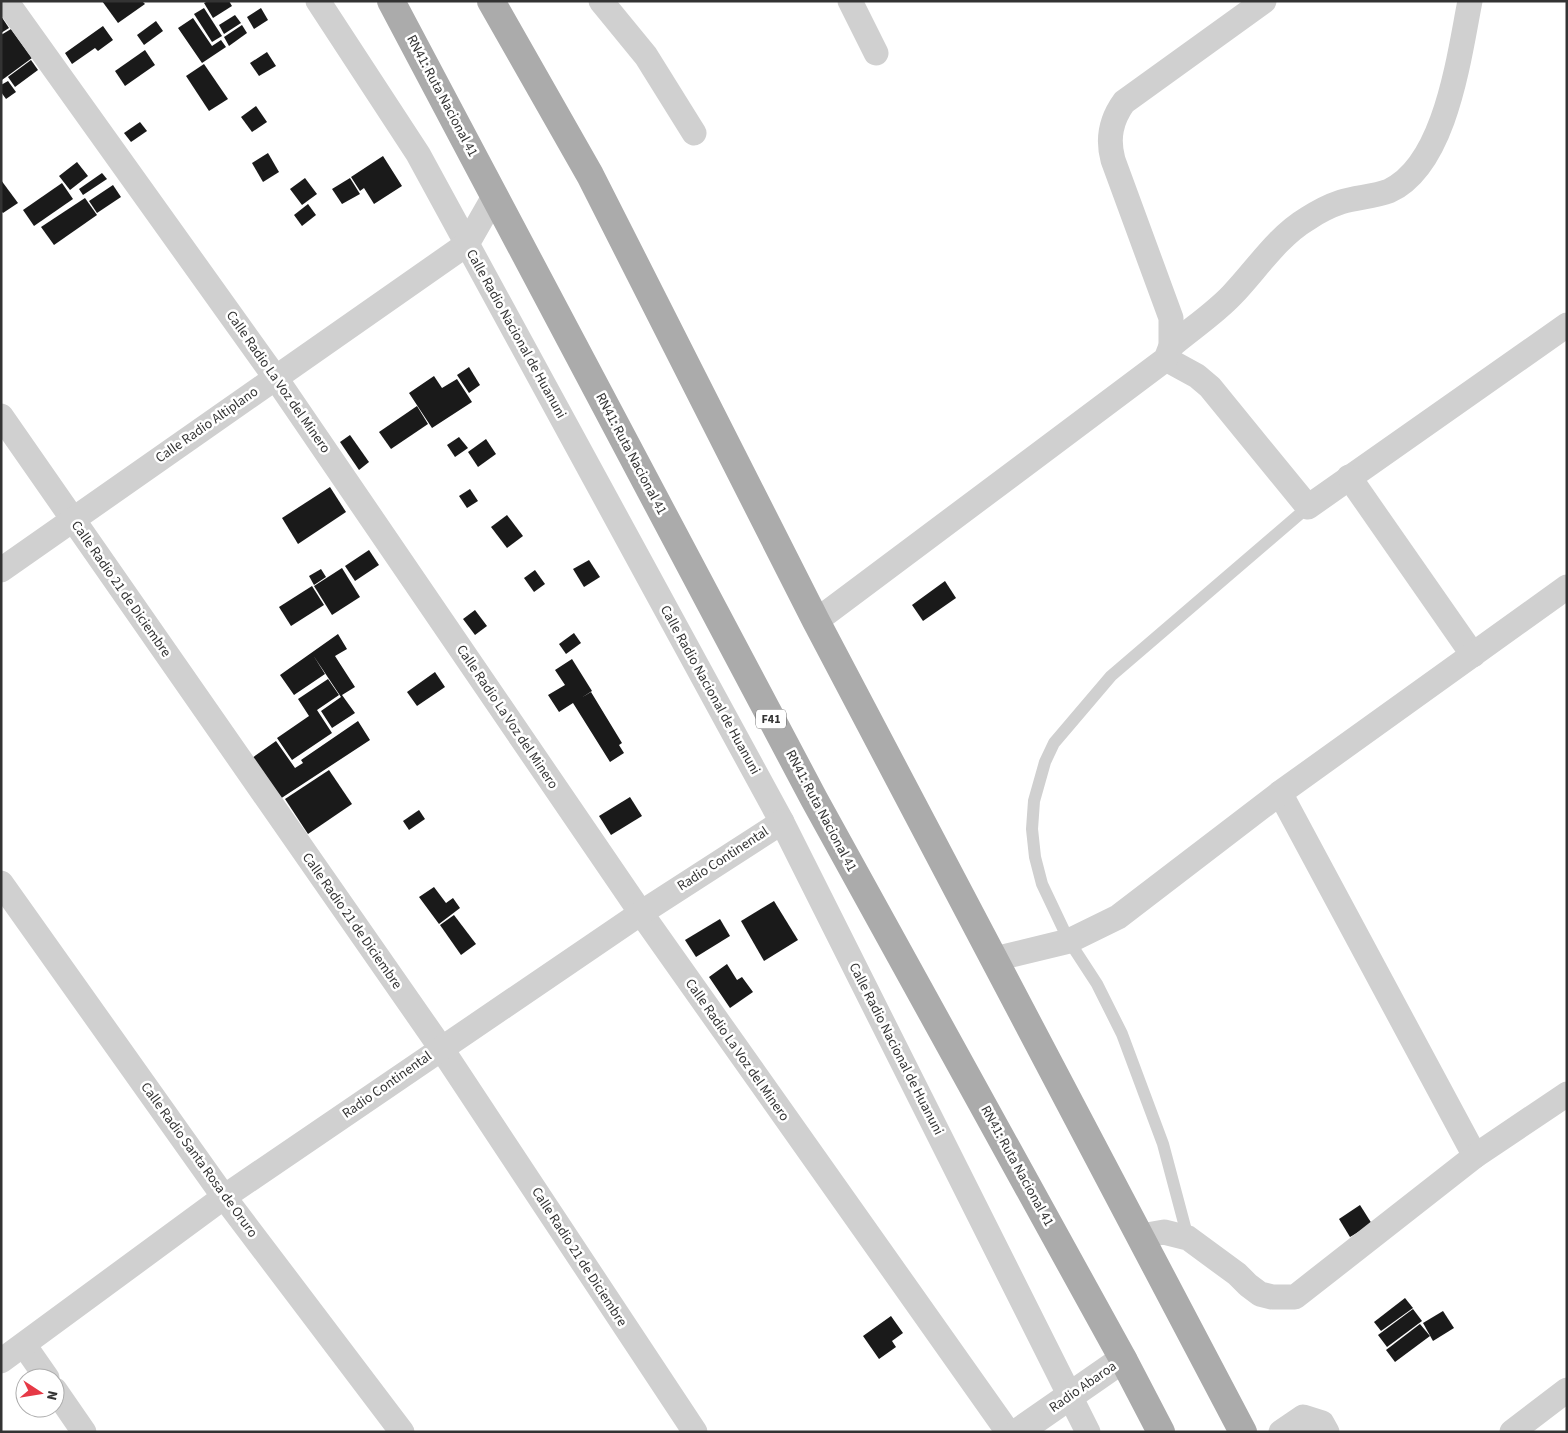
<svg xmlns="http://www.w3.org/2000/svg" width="1568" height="1433" viewBox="0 0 1568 1433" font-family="'Source Sans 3',sans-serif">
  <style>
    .building { fill: #1a1a1a }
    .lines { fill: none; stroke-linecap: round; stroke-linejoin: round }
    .service { stroke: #d0d0d0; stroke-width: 12 }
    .minor { stroke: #d0d0d0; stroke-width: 25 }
    .tertiary { stroke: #d0d0d0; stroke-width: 28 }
    .primary { stroke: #ababab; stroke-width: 28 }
    .labels { text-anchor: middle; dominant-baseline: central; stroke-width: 5; stroke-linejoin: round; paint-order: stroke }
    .shield { fill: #fff; stroke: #707070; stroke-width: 1 }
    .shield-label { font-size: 12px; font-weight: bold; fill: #333 }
    .street-label { font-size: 14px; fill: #333; stroke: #fff }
  </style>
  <rect width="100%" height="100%" fill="#fff"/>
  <!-- building -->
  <g class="building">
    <polygon points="102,1 142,1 145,4 118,23"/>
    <polygon points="208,1 229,1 232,6 213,18 204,3"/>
    <polygon points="204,8 222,36 212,42 194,14"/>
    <polygon points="261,8 268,20 254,29 247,17"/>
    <polygon points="235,15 241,23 224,34 219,25"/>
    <polygon points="1,16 9,28 1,33"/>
    <polygon points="193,18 212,46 221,40 226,47 202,63 178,28"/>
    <polygon points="156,21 163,31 144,45 137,35"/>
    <polygon points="242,25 247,33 229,46 224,37"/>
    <polygon points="103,26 113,40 98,51 95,48 72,64 65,53"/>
    <polygon points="11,29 32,58 2,80 1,35"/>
    <polygon points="145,50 155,65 125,86 115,71"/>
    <polygon points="267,52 276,66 259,76 250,63"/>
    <polygon points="31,60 38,70 15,87 8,77"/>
    <polygon points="204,64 228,99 209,111 186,76"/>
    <polygon points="8,81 16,92 6,99 1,92 1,85"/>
    <polygon points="256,106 267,122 252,132 241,117"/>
    <polygon points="140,122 147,131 131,142 124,133"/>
    <polygon points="268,153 279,172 263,182 252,163"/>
    <polygon points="383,156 402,186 374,204 364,188 360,191 351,177"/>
    <polygon points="77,162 88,176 70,190 59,176"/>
    <polygon points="102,173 107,179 83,195 79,189"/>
    <polygon points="305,178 317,194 302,205 290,189"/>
    <polygon points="350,178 360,194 342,204 332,189"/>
    <polygon points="1,180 18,203 3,213 1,211"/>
    <polygon points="62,183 73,199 34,226 23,210"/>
    <polygon points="113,185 121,197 97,213 89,201"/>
    <polygon points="85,198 97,215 54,245 41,227"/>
    <polygon points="308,204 316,215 302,226 294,215"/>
    <polygon points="469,367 480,385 469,393 457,375"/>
    <polygon points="434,376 442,388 457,379 472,402 432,428 409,393"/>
    <polygon points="417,406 428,424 391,449 379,432"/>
    <polygon points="350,435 369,462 359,470 340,442"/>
    <polygon points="459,437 468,448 455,457 447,445"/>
    <polygon points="486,439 496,454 478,467 468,452"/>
    <polygon points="330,487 346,512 298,544 282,518"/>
    <polygon points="470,489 478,501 467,508 459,496"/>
    <polygon points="507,515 523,536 507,548 491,527"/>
    <polygon points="369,550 379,565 355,581 345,566"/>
    <polygon points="589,560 600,577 584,587 573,569"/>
    <polygon points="342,568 360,597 332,615 314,586"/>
    <polygon points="321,569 326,577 314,585 309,576"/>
    <polygon points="535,570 545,584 534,592 524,578"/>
    <polygon points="945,581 956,598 923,621 912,605"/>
    <polygon points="312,586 324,605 291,626 279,607"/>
    <polygon points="475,610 487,626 475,635 463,619"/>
    <polygon points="574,633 581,643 566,654 559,644"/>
    <polygon points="338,634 347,649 335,656 355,687 342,695 355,713 332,728 321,711 341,697 313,655 325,674 294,695 280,675"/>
    <polygon points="572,659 592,691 581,698 591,692 622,743 619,745 624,753 610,762 573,703 559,712 548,695 565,685 555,670"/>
    <polygon points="435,672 445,687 417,706 407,692"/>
    <polygon points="328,679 339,695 317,710 332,733 292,760 277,738 309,716 298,699"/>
    <polygon points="358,721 370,740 280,799 252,758 276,741 295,768 303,763 301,760"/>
    <polygon points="329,770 352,804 308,834 285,799"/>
    <polygon points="630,797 642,816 611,835 599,816"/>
    <polygon points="419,810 425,819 409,830 403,821"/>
    <polygon points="434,887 446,903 453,898 460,908 439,924 419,897"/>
    <polygon points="774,901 798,940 764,961 741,921"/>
    <polygon points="454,915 476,944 461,955 440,925"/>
    <polygon points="720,919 730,936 696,957 685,940"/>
    <polygon points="727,964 737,980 742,977 753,992 730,1008 709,977"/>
    <polygon points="1360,1205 1372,1224 1350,1237 1339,1219"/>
    <polygon points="1405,1298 1413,1308 1381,1331 1374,1322"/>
    <polygon points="1413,1309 1422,1321 1387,1347 1378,1335"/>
    <polygon points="1443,1311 1454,1328 1433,1341 1423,1323"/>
    <polygon points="891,1316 903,1333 892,1341 896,1347 879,1359 863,1336"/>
    <polygon points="1420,1324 1430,1336 1395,1362 1386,1350"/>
  </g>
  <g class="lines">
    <!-- service -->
    <polyline class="service" points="1188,1238 1163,1144 1122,1034 1097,984 1069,941 1042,884 1035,857 1032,829 1034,801 1045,762 1054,743 1111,676 1308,507"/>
    <!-- minor -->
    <g class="minor">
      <polyline points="6,1 275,377 641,913 1008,1432"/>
      <polyline points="318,1 418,154 782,822 1088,1432"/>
      <polyline points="601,1 646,56 694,133"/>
      <polyline points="850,1 876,53"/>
      <path d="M1171 346C1191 329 1214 314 1232 295 1256 270 1277 237 1307 219 1316 213 1329 206 1341 202 1356 197 1374 197 1389 191 1446 165 1459 56 1470 1"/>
      <polyline points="1166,359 1197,376 1210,387 1308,507 1567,325"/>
      <polyline points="1,416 441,1048 695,1432"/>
      <polyline points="1349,477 1473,655"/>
      <polyline points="1,570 467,244 495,195"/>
      <path d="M816 621 1166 359 1171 346V318L1113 160C1107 138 1111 120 1124 102L1264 1"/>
      <polyline points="1280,793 1475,1156"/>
      <polyline points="1,883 224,1197 402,1432"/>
      <polyline points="995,959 1069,941 1118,917 1280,793 1567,587"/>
      <polyline points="1141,1236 1164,1232 1188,1238 1237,1274 1248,1285 1260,1294 1272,1297 1295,1297 1475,1156 1567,1094"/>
      <polyline points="24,1345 47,1378"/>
      <polyline points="1,1361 224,1197 641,913 782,822"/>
      <polyline points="55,1390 84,1432"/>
      <polyline points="1281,1432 1303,1417 1322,1423 1327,1432"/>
      <polyline points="1512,1432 1567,1390"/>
    </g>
    <!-- tertiary -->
    <polyline class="tertiary" points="1018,1432 1123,1359"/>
    <!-- primary -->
    <g class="primary">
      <polyline points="391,1 814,799 1123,1359 1161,1432"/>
      <polyline points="491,1 590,175 816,621 1243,1432"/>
    </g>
  </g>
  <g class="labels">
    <!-- shield labels -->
    <rect class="shield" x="756" y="709.5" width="30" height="19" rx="4"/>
    <g class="shield-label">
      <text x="771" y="719">F41</text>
    </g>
    <!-- street labels -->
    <g class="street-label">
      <text transform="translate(442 96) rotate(62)">RN41: Ruta Nacional 41</text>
      <text transform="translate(516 334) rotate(61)">Calle Radio Nacional de Huanuni</text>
      <text transform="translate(278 382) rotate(55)">Calle Radio La Voz del Minero</text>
      <text transform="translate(207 425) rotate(-35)">Calle Radio Altiplano</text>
      <text transform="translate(631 454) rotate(62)">RN41: Ruta Nacional 41</text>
      <text transform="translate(121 589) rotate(55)">Calle Radio 21 de Diciembre</text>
      <text transform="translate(710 690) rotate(61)">Calle Radio Nacional de Huanuni</text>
      <text transform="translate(507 717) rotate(56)">Calle Radio La Voz del Minero</text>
      <text transform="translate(821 811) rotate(62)">RN41: Ruta Nacional 41</text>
      <text transform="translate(723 859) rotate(-33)">Radio Continental</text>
      <text transform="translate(352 921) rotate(55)">Calle Radio 21 de Diciembre</text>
      <text transform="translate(896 1049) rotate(63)">Calle Radio Nacional de Huanuni</text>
      <text transform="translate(737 1050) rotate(55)">Calle Radio La Voz del Minero</text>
      <text transform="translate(387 1085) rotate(-35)">Radio Continental</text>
      <text transform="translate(199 1160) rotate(54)">Calle Radio Santa Rosa de Oruro</text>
      <text transform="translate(1017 1166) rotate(61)">RN41: Ruta Nacional 41</text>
      <text transform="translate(579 1257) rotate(57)">Calle Radio 21 de Diciembre</text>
      <text transform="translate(1083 1387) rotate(-35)">Radio Abaroa</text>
    </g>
  </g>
  <!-- border -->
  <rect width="1568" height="1433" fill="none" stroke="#333333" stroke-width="5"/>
  <!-- north arrow -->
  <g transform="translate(40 1393) rotate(102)"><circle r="24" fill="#ffffff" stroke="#adadad"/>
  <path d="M0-4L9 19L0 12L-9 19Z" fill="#e63946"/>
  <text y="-8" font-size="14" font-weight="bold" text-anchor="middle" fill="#333333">N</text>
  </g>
</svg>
